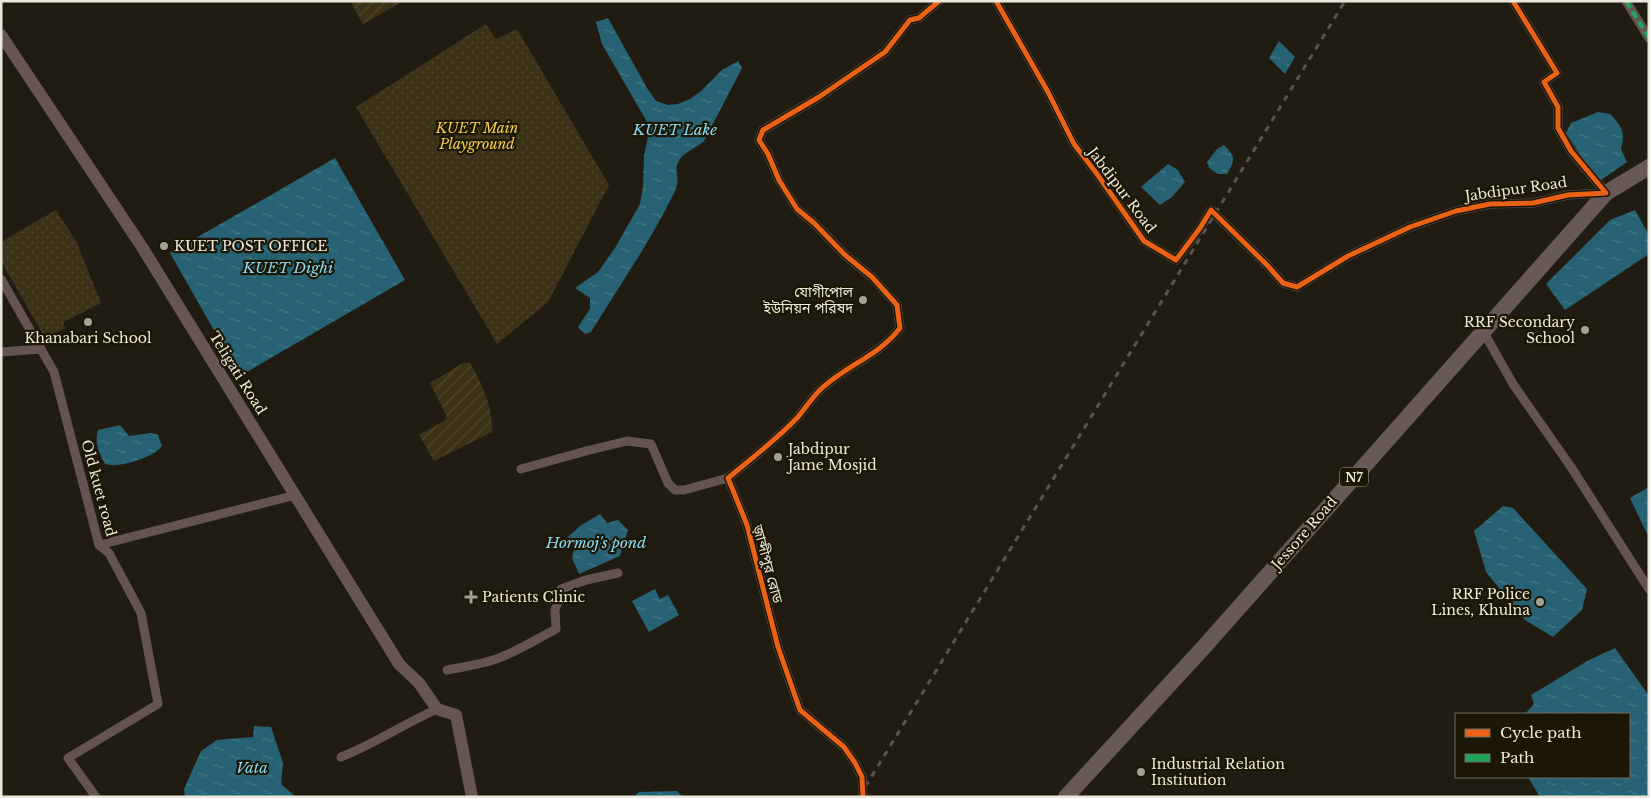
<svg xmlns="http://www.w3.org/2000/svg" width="1650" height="798" viewBox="0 0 1650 798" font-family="'Libre Baskerville','Noto Sans Bengali',serif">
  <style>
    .park { fill: url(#park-dots) }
    .garden { fill: url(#garden-furrows) }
    .water { fill: url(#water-ripples) }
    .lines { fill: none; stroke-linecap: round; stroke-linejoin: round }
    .street { stroke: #645351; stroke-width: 9 }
    .secondary { stroke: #675552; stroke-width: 12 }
    .highway { stroke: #675a56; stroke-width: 16 }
    .rail { stroke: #5c524d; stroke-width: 3; stroke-dasharray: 6 6; stroke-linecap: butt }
    .quiet { stroke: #20a55d; stroke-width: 4; stroke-dasharray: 8 4; stroke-linecap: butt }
    .cycleway-casing { stroke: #1c1604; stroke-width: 8 }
    .cycleway { stroke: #ea6118; stroke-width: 5 }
    .poi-dot { fill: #a5a195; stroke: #1c1604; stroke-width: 2 }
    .labels { text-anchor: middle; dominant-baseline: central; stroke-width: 4.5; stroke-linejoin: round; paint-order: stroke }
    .shield { fill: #1c1604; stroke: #aeaa9b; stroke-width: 1 }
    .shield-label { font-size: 12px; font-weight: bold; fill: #ece9dc }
    .park-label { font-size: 14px; font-style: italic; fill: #f5ce4a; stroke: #1c1604 }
    .street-label { font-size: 14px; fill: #ece9dc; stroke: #1c1604 }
    .poi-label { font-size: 14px; fill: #ece9dc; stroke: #1c1604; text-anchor: start }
    .water-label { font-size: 15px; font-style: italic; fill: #87dbf7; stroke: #1c1604 }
  </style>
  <defs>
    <pattern id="park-dots" width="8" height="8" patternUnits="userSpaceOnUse" patternTransform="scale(1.25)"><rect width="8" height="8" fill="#3c3217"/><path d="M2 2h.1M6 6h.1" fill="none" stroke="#4f462d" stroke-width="1.8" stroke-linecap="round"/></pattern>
    <pattern id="garden-furrows" width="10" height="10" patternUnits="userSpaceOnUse" patternTransform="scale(1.25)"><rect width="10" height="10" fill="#3c3217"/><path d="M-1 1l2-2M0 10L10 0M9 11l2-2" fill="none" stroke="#4f462d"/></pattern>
    <pattern id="water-ripples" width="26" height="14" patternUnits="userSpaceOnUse" patternTransform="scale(1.25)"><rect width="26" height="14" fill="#266273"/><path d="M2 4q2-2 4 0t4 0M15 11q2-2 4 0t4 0" fill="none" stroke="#467886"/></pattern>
  </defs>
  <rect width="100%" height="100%" fill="#201c12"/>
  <!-- park -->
  <g class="park">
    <polygon points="486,24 496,39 517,29 609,185 548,302 497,344 356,107"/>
    <polygon points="56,210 76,241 101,303 63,322 65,328 45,338 1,261 1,242"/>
  </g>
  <!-- garden -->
  <g class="garden">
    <polygon points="350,1 403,1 363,24"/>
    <path d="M463 363H470C482 384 493 406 492 432L434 461 419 435 444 421 447 417 430 383Z"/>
  </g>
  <!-- water -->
  <g class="water">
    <path d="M608 18 647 88 656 101 668 105 678 104 690 99 701 91 722 70 738 61 742 68 704 141C696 148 686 151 680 159 673 169 679 175 677 185 676 190 673 195 671 199 648 245 618 288 591 332L585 334 578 327 590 309V298L575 288 598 272 615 248 640 204 643 187 644 156 650 127 602 44 596 22Z"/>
    <polygon points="1279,41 1295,57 1285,74 1269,58"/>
    <path d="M1598 112 1610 114C1622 127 1626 132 1621 149L1627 162 1601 180 1583 159 1566 133 1571 123Z"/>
    <path d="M1224 145C1236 157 1235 160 1227 174H1218L1209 168 1207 162 1217 149Z"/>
    <polygon points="335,158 405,280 240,376 170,253"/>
    <polygon points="1168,164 1178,170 1185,182 1172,197 1160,205 1141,187"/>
    <polygon points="1635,210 1649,235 1649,254 1565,310 1546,284 1610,220"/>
    <path d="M120 425 129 436 151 433 158 435 162 446C155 456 129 464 117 465 113 466 108 464 105 464 99 453 94 443 98 430Z"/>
    <polygon points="1649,487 1649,538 1630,498"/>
    <polygon points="1503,506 1513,508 1587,589 1582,610 1553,637 1525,620 1486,572 1474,531"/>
    <polygon points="600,514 607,523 618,520 628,530 620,556 579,574 572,558 574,549 568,537 580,526"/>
    <polygon points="655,589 660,599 668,595 679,615 649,632 632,601"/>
    <polygon points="1615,648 1649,696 1649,794 1645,797 1540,797 1528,777 1629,777 1629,714 1525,714 1534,704 1531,695 1589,660"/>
    <polygon points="254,726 271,727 283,763 281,784 296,797 185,797 184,789 201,751 217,740 253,737"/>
    <polygon points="677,791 683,797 634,797 639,792"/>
  </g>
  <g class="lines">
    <!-- street -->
    <g class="street">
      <polyline points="996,1 1048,92 1074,144 1097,174 1144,241 1176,260 1200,228 1211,210 1267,265 1283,283 1297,287 1348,256 1410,227 1456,211 1490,204 1533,203 1568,195 1606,193 1571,151 1558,128 1558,107 1544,82 1557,73 1513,1"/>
      <polyline points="1626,1 1649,38"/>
      <polyline points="1,279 54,372 99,545 109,553 141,613 158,704 68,758 96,797"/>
      <polyline points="1483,331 1513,384 1571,467 1649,589"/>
      <polyline points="1,352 41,349"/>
      <polyline points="521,469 586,451 627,441 651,444 668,483 675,490 684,490 728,478"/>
      <polyline points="99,545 296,495"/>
      <path d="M447 670C462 667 478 665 493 660 515 653 535 640 556 629L555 610 560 596 561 589 586 580 618 573"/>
      <path d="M341 757C374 744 404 724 437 709"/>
      <path d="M863 797 862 777 855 763 844 747 800 710 778 647 747 525 728 478C751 459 776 440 797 418 805 409 811 399 819 391 844 366 878 357 900 328L897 305 872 277 845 255 814 223 797 209 779 180 768 154 759 140 763 130 819 97 885 52 910 20 919 18 939 1"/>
    </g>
    <!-- secondary -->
    <polyline class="secondary" points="1,35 142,247 399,664 419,683 437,709 456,715 472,797"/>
    <!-- highway -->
    <polyline class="highway" points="1066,797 1203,648 1606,193 1649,167"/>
    <!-- rail -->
    <polyline class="rail" points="859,797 1345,1"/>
    <!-- quiet -->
    <polyline class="quiet" points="1626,1 1649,38"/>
    <!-- cycleway casing -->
    <g class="cycleway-casing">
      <g id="cycleway">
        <polyline points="996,1 1048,92 1074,144 1097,174 1144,241 1176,260 1200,228 1211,210 1267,265 1283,283 1297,287 1348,256 1410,227 1456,211 1490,204 1533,203 1568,195 1606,193 1571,151 1558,128 1558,107 1544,82 1557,73 1513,1"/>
        <path d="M863 797 862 777 855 763 844 747 800 710 778 647 747 525 728 478C751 459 776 440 797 418 805 409 811 399 819 391 844 366 878 357 900 328L897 305 872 277 845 255 814 223 797 209 779 180 768 154 759 140 763 130 819 97 885 52 910 20 919 18 939 1"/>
      </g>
    </g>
    <!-- cycleway -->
    <use href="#cycleway" class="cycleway"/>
  </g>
  <!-- markers -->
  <g class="poi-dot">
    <circle cx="164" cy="246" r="5"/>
    <circle cx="863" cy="300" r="5"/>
    <circle cx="88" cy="322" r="5"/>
    <circle cx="1585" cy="330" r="5"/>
    <circle cx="778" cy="457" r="5"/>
    <path d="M468.5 589.5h5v5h5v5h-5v5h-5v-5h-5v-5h5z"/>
    <circle cx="1540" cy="602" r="5"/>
    <circle cx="1141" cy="772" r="5"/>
  </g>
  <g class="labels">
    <!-- shield labels -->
    <rect class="shield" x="1340" y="467.5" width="28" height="19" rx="4"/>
    <g class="shield-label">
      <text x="1354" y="477">N7</text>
    </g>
    <!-- park labels -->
    <g class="park-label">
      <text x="477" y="128">KUET Main<tspan x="477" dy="16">Playground</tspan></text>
    </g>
    <!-- street labels -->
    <g class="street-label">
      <text transform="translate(1516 189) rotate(-8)">Jabdipur Road</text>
      <text transform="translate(1122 190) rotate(53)">Jabdipur Road</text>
      <text transform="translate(238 373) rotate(58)">Teligati Road</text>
      <text transform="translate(99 488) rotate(75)">Old kuet road</text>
      <text transform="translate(1304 533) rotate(-49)">Jessore Road</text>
      <text transform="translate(768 564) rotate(75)">জ়াব্দীপুর রোড</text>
    </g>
    <!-- poi labels -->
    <g class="poi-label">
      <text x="174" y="246">KUET POST OFFICE</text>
      <text x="853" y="292" text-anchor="end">যোগীপোল<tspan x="853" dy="16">ইউনিয়ন পরিষদ</tspan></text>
      <text x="1575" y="322" text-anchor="end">RRF Secondary<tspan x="1575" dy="16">School</tspan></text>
      <text x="88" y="338" text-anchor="middle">Khanabari School</text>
      <text x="788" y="449">Jabdipur<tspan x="788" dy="16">Jame Mosjid</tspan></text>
      <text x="1530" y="594" text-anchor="end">RRF Police<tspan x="1530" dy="16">Lines, Khulna</tspan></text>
      <text x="482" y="597">Patients Clinic</text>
      <text x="1151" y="764">Industrial Relation<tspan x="1151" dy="16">Institution</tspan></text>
    </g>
    <!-- water labels -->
    <g class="water-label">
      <text x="675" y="129">KUET Lake</text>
      <text x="288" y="267">KUET Dighi</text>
      <text x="596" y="542">Hormoj's pond</text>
      <text x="252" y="767">Vata</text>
    </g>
  </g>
  <!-- border -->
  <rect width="1650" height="798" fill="none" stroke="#ece9dc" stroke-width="5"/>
  <!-- legend -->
  <rect x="1455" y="713" width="175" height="65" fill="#1c1604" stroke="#6f6a5a"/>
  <rect x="1465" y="729" width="25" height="8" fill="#ea6118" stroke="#6f6a5a"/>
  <text x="1500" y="738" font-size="15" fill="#ece9dc">Cycle path</text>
  <rect x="1465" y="754" width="25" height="8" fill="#20a55d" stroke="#6f6a5a"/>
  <text x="1500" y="763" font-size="15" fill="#ece9dc">Path</text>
</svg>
